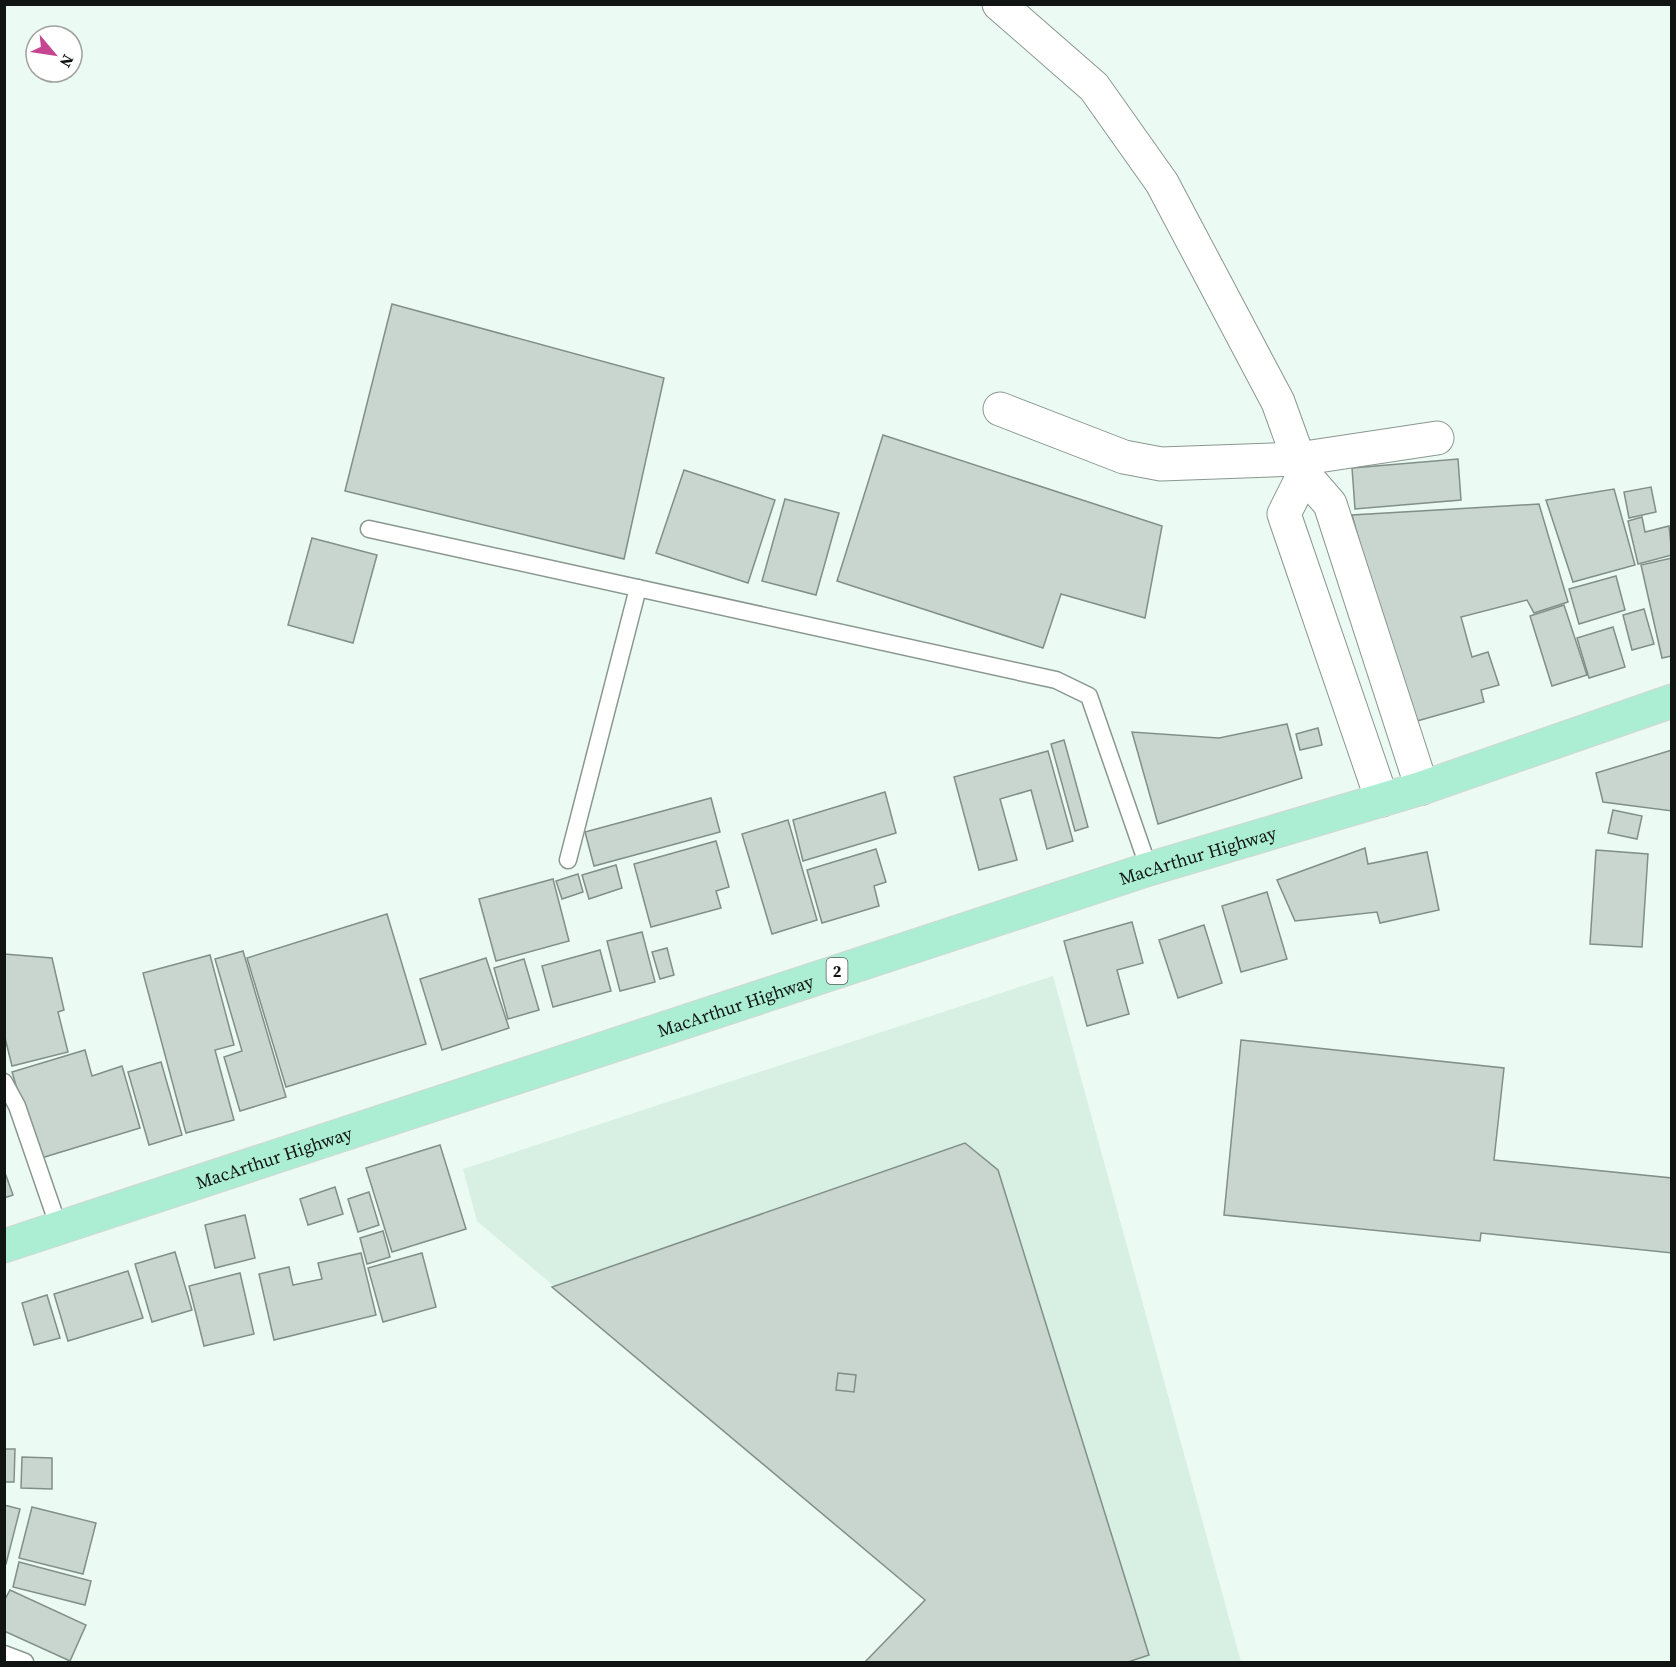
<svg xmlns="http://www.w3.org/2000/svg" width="1676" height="1667" viewBox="0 0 1676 1667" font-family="'Source Serif 4',serif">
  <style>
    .built { fill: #d8efe4 }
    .building { fill: #c8d6cf; stroke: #818f89; stroke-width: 1.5 }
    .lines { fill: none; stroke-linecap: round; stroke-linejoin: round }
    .service-casing { stroke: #8a9791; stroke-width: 19 }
    .minor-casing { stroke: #8a9791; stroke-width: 35 }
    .trunk-casing { stroke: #d4d5d5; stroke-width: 35 }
    .service { stroke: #fff; stroke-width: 16 }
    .minor { stroke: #fff; stroke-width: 33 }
    .trunk { stroke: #aceed4; stroke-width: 33 }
    .labels { text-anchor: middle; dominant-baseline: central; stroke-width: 4.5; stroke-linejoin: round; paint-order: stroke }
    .shield { fill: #fff; stroke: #585b5a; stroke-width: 1.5 }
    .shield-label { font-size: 16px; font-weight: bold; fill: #101513 }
    .street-label { font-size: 18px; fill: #101513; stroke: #fff }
  </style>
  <rect width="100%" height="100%" fill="#ebfaf3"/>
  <!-- built -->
  <polygon class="built" points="1053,976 1241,1662 865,1662 925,1600 477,1221 463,1169"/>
  <!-- building -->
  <g class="building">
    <polygon points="392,304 664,378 624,559 345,491"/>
    <polygon points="883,435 1162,526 1145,618 1061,594 1043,648 837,581"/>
    <polygon points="1458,459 1461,500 1355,509 1352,468"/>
    <polygon points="684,470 775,500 748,583 656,553"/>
    <polygon points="1651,487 1656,512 1629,518 1624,492"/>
    <polygon points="1614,489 1635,565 1573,582 1546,500"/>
    <polygon points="785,499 839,513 816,595 762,581"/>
    <polygon points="1539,504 1568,602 1534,613 1527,600 1461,617 1472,657 1488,652 1499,685 1481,690 1484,702 1410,723 1352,515"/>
    <polygon points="1642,517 1645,532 1669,526 1672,555 1638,564 1628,521"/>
    <polygon points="312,538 377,555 353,643 288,625"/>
    <polygon points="1672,558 1672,656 1662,658 1641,565"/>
    <polygon points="1616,576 1625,610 1579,624 1569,589"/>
    <polygon points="1564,605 1587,675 1552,686 1530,616"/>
    <polygon points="1644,609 1654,644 1632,650 1623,615"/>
    <polygon points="1613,627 1625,667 1589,678 1577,638"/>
    <polygon points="1287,724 1302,778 1158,824 1132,732 1219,738"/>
    <polygon points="1318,728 1322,745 1300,750 1296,734"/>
    <polygon points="1064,740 1088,827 1075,831 1051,744"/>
    <polygon points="1672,750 1672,811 1603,802 1596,773"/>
    <polygon points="1048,751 1073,841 1047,849 1031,790 1000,799 1017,860 979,870 954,777"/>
    <polygon points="885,792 896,833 803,861 793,820"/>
    <polygon points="711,798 720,832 594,866 585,832"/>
    <polygon points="1613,810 1642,816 1637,839 1608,833"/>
    <polygon points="788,820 817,920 772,934 742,834"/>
    <polygon points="716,841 729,887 716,891 721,908 651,927 634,864"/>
    <polygon points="1365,848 1368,864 1427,852 1439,910 1380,923 1377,912 1295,921 1277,880"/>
    <polygon points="876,849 886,882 874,886 879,906 822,923 807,870"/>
    <polygon points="1596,850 1648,854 1642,947 1590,944"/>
    <polygon points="616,865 622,888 589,899 582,875"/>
    <polygon points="578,874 583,892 562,899 556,881"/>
    <polygon points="553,879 569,941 496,961 479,899"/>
    <polygon points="1267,892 1287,959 1241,972 1222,906"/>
    <polygon points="387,914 426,1044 286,1087 247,958"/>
    <polygon points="1132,922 1143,963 1117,970 1129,1014 1087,1026 1064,941"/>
    <polygon points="1204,925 1222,983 1178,998 1159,940"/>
    <polygon points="642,932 655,982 620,991 607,941"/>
    <polygon points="667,948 674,975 660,979 652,952"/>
    <polygon points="600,950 611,991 553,1007 542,966"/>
    <polygon points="243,951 286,1097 240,1111 224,1057 242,1051 215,959"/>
    <polygon points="4,954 52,958 64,1010 58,1012 68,1052 12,1066 4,1034"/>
    <polygon points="210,955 234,1045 215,1050 234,1120 186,1133 143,973"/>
    <polygon points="486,958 509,1028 442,1050 420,979"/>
    <polygon points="524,959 539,1010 508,1019 494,968"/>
    <polygon points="1241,1040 1504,1068 1494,1160 1672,1178 1672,1253 1481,1233 1480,1241 1224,1215"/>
    <polygon points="85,1050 92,1076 122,1066 140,1128 38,1159 12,1072"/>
    <polygon points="161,1062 182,1135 149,1145 128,1072"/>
    <polygon points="965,1143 998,1170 1149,1655 1128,1662 865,1662 925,1600 552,1287"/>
    <polygon points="440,1145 466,1229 392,1252 366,1168"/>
    <polygon points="4,1170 13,1195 4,1198"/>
    <polygon points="335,1187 343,1214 308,1225 300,1199"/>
    <polygon points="369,1192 379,1225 358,1232 348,1199"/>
    <polygon points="245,1215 255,1258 215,1268 205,1225"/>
    <polygon points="383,1231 390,1257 367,1264 360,1238"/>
    <polygon points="175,1252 192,1310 152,1322 135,1264"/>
    <polygon points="361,1253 376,1315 274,1340 259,1274 289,1267 293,1285 322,1279 318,1263"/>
    <polygon points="422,1253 436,1307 383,1322 368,1268"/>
    <polygon points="128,1271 143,1318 68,1341 54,1294"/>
    <polygon points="240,1273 254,1334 204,1346 189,1286"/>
    <polygon points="47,1295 60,1338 34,1345 22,1303"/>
    <polygon points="838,1373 856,1375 854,1392 836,1390"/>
    <polygon points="4,1449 15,1449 14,1482 4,1482"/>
    <polygon points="22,1457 52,1458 52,1489 21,1488"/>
    <polygon points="4,1505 20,1509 6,1564 4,1564"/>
    <polygon points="32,1507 96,1523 83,1574 19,1558"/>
    <polygon points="19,1562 91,1581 85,1605 13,1587"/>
    <polygon points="10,1590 86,1625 70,1661 4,1631 4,1601"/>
  </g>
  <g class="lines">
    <!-- service casing -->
    <g class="service-casing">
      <g id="service">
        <polyline points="369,529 1056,680 1089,696 1149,869"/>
        <polyline points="568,860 638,588"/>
        <polyline points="4,1082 17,1106 59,1228"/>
        <polyline points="4,1654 25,1662"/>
      </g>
    </g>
    <!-- minor casing -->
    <g class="minor-casing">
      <g id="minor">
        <polyline points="999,4 1094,87 1162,183 1278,402 1304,474 1330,504 1422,788"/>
        <polyline points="1000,409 1124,457 1161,464 1298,459 1437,438"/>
        <polyline points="1304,474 1284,514 1382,800"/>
      </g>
    </g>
    <!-- trunk casing -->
    <g class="trunk-casing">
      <g id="trunk">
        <path id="s1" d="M4 1246 1149 869 1422 788 1672 701"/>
      </g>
    </g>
    <!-- service -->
    <use href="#service" class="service"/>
    <!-- minor -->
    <use href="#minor" class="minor"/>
    <!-- trunk -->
    <use href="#trunk" class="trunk"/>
  </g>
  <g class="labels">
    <!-- shield labels -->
    <rect class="shield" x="826.5" y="958" width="21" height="26" rx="4.5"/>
    <g class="shield-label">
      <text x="837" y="971">2</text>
    </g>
    <!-- street labels -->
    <g class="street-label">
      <text stroke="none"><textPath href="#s1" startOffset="1256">MacArthur Highway</textPath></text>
      <text stroke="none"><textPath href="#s1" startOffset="770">MacArthur Highway</textPath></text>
      <text stroke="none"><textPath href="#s1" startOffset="284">MacArthur Highway</textPath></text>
    </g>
  </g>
  <!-- border -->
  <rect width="1676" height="1667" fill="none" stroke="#101513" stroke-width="12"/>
  <!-- north arrow -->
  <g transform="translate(54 54) rotate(119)"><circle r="28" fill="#ffffff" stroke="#9fa1a1" stroke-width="1.5"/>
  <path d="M0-4.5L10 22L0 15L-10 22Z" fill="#c54591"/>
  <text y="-9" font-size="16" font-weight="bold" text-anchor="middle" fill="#101513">N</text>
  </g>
</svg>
